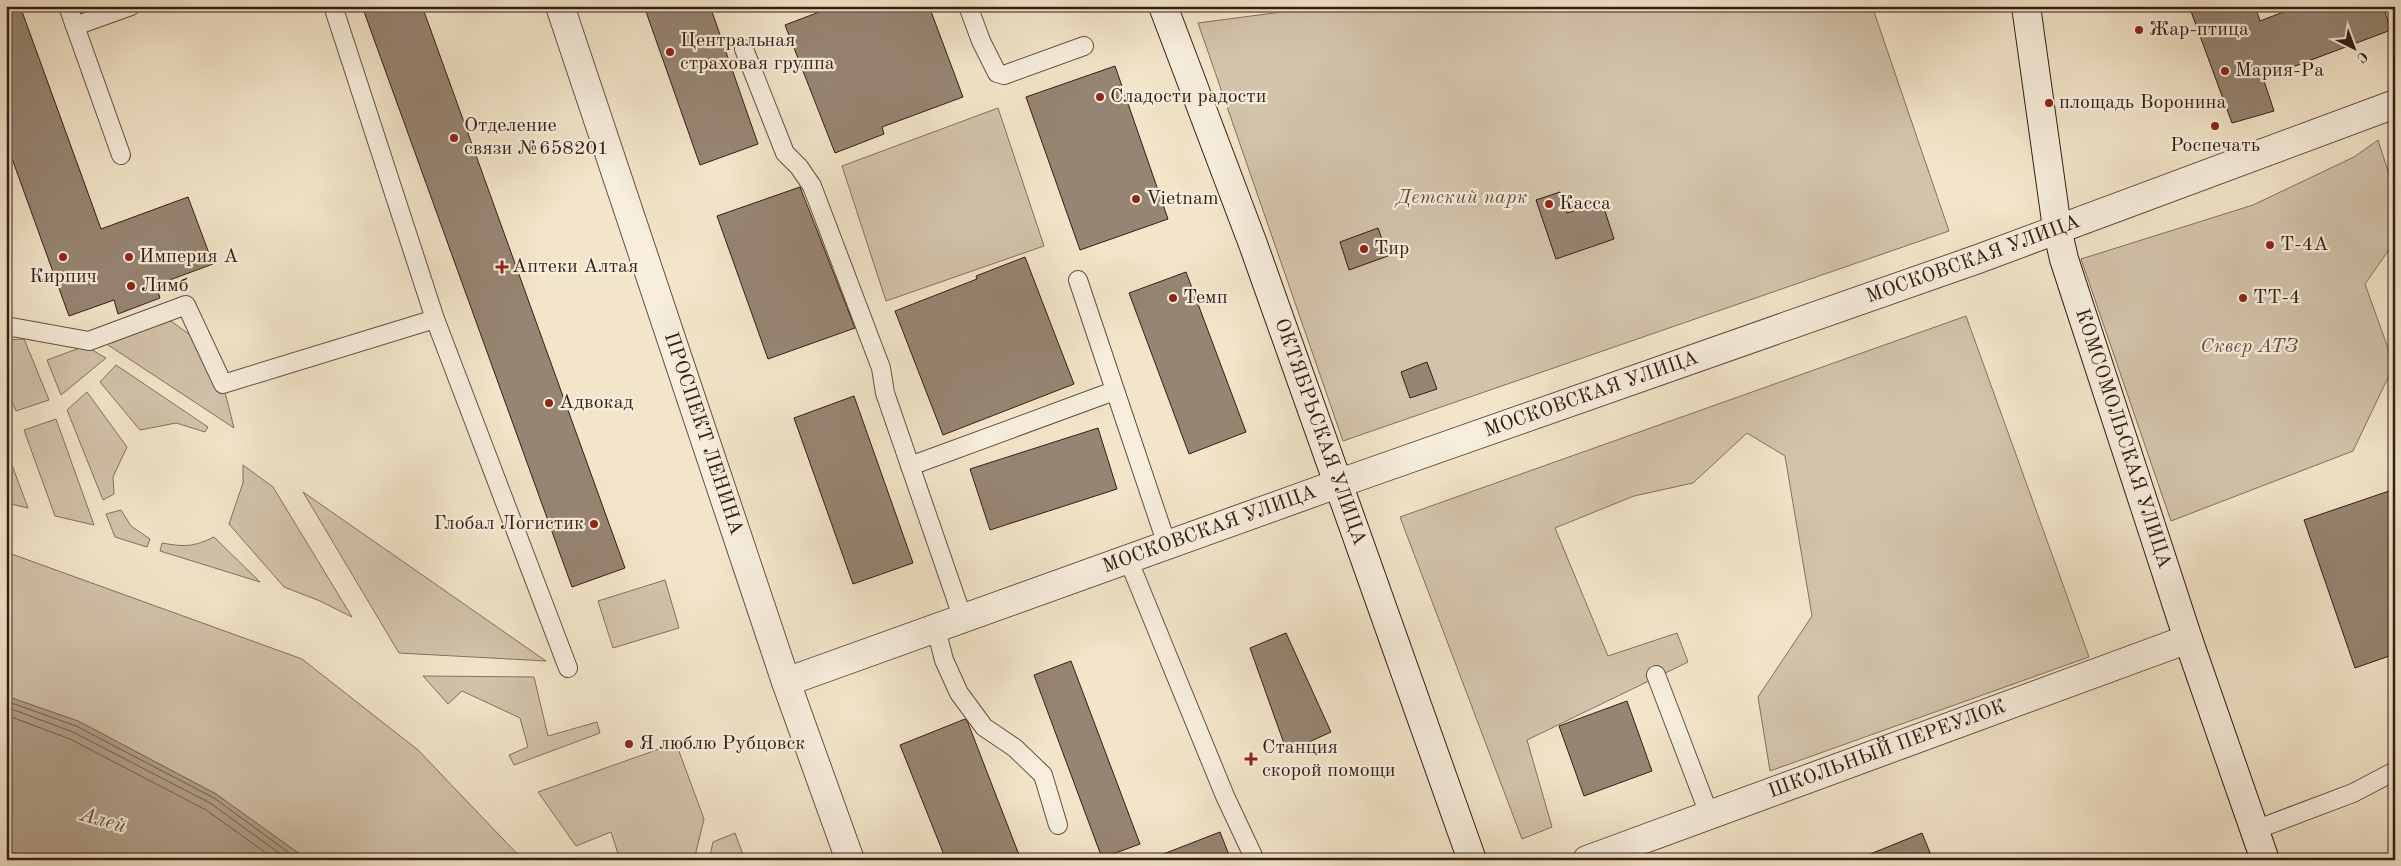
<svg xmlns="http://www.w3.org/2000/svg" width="2401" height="866" viewBox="0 0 2401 866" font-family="'Old Standard TT',serif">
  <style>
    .green { fill: #d3c3ab; stroke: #847060 }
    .water { fill: #b2a18c; stroke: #806c5c }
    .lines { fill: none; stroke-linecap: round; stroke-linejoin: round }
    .shore { stroke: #735f50; stroke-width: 1 }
    .building { fill: #978573; stroke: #341d14 }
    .lane-casing { stroke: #644f42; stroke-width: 20 }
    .street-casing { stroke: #644f42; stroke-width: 30 }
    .secondary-casing { stroke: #341d14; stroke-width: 30 }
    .lane { stroke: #f7eedd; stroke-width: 18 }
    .street { stroke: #f7eedd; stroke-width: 28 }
    .secondary { stroke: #f7eedd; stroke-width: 28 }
    .poi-dot { fill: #8f2418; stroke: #f7eedd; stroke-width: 2 }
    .labels { text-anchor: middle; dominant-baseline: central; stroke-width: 4.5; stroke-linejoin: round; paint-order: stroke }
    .poi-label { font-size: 20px; fill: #341d14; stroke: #f7eedd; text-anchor: start }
    .park-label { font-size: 20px; font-style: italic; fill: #644f41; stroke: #f7eedd }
    .street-label { font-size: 20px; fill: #341d14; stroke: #f7eedd }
    .water-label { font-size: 21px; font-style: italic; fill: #604b3e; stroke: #f7eedd }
  </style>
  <rect width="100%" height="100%" fill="#f3e5ca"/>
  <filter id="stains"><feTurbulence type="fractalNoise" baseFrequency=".004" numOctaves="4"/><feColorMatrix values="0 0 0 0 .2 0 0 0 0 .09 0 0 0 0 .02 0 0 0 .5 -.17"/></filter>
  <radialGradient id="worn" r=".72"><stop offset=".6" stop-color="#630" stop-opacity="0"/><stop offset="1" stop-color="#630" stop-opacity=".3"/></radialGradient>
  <!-- green -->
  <g class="green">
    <polygon points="1327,6 1872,6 1949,231 1343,441 1198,23"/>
    <polygon points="998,108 1044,246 886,301 842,166"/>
    <polygon points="2378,140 2395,193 2395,241 2365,284 2394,365 2353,451 2171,521 2081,259 2253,205 2354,157"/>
    <polygon points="164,316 197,340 223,384 234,428 99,339"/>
    <polygon points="1966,316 2089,657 1770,771 1758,697 1812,616 1785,456 1747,433 1693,483 1634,496 1555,528 1608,656 1677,633 1688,662 1527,740 1552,827 1522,839 1400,517"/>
    <polygon points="24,339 49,400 16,411 6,388 6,340"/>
    <polygon points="85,346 106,358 61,395 47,360"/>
    <polygon points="116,365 208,427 205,432 176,423 140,430 100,382"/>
    <polygon points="87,392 127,447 113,477 114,494 103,500 67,410"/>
    <polygon points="56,419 94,525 55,516 24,430"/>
    <polygon points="6,449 28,508 6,503"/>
    <polygon points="243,465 273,487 352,617 320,601 284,587 229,524 243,483"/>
    <polygon points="303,492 546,661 399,653"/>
    <polygon points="121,510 131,526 150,539 147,547 115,537 106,514"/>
    <path d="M214 537 260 582 160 551 162 543C185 547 193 547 214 537Z"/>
    <polygon points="6,552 302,659 418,750 523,860 308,860 216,794 78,721 6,696"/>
    <polygon points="665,580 679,628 613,648 598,601"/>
    <polygon points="423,676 534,677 548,736 597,722 600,733 514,765 509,755 528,747 520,718 462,691 448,704"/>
    <polygon points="676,743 704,819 694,860 620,860 611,832 576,846 538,792"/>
    <polygon points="735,833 745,860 709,860 713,842"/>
  </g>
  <!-- water -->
  <polygon class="water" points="6,696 78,721 216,794 308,860 6,860"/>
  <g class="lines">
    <!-- shore -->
    <g class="shore">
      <polyline points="6,701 76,726 214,798 299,860"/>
      <polyline points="6,707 73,732 210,803 289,860"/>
      <polyline points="6,715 70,739 206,810 276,860"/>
    </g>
  </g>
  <!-- building -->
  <g class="building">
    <polygon points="6,6 20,6 101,229 188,197 213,264 156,285 160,298 118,314 114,300 69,316 6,142"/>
    <polygon points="362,6 422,6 625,568 572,587"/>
    <polygon points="644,6 710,6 758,144 700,165"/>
    <polygon points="835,6 929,6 963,97 882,127 884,134 835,153 785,25"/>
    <polygon points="2189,6 2255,6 2260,21 2299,6 2383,6 2391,30 2263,78 2274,111 2232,123"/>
    <polygon points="1115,66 1168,219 1080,250 1026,97"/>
    <polygon points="800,187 855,328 768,359 717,216"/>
    <polygon points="1560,192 1567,213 1602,202 1614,239 1556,259 1536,200"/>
    <polygon points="1378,228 1388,256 1349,270 1340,242"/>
    <polygon points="1025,257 1074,384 943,435 895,311 977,279 976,276"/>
    <polygon points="1186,272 1246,432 1189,454 1129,293"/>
    <polygon points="1427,362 1437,389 1410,398 1401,372"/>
    <polygon points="854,396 913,563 853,584 794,418"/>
    <polygon points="1098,428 1117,489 990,530 970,469"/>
    <polygon points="2395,489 2395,654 2355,668 2304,520"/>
    <polygon points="1286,633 1331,732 1287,752 1250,648"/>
    <polygon points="1071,661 1140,844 1102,858 1034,675"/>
    <polygon points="1627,701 1652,771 1584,796 1559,726"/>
    <polygon points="965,719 968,723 1021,860 946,860 900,745"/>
    <polygon points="1220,832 1231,860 1154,860 1153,858"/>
    <polygon points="1922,833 1933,860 1858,860 1858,859"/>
  </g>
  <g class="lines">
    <!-- lane casing -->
    <g class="lane-casing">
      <g id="lane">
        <polyline points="68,6 75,26 131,6"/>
        <polyline points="968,6 981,41 997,73 1004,75 1084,46"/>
        <polyline points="75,26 121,155"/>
        <polyline points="744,49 785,153 799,167 812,186 881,368 885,393 963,619"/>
        <polyline points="1078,280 1167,545"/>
        <polyline points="435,319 568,668"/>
        <polyline points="6,326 89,341 186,305 223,384 435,319 333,6"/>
        <polyline points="910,466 1114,391"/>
        <polyline points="1128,559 1225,796 1255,860"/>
        <polyline points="936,629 944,660 959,693 984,727 1015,748 1043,775 1058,825"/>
        <polyline points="1656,675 1709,814"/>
        <polyline points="2255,830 2353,793 2395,771"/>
      </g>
    </g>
    <!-- street casing -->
    <g class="street-casing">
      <g id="street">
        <path id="s1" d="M560 6 786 682 850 860"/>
        <path id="s2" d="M786 682 1337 484 1978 259 2395 104"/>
        <path id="s3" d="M1587 860 2188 639"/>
      </g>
    </g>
    <!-- secondary casing -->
    <g class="secondary-casing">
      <g id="secondary">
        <path id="s4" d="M1163 6 1253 244 1472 860"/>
        <path id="s5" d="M2026 6 2057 228 2064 259 2188 639 2265 860"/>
      </g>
    </g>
    <!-- lane -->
    <use href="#lane" class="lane"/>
    <!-- street -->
    <use href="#street" class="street"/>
    <!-- secondary -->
    <use href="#secondary" class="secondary"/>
  </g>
  <!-- markers -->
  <g class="poi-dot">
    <circle cx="2139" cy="30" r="5"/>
    <circle cx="670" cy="52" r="5"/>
    <circle cx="2225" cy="71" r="5"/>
    <circle cx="1100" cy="97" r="5"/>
    <circle cx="2049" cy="103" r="5"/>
    <circle cx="2215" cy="126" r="5"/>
    <circle cx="454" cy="138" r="5"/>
    <circle cx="1136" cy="199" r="5"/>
    <circle cx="1549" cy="204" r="5"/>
    <circle cx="2270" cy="245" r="5"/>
    <circle cx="1364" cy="249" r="5"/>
    <circle cx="63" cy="257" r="5"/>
    <circle cx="129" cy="257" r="5"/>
    <path d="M499.5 259.5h5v5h5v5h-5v5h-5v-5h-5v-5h5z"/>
    <circle cx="131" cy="286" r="5"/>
    <circle cx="1173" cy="298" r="5"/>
    <circle cx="2243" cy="298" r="5"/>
    <circle cx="549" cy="403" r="5"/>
    <circle cx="594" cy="524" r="5"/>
    <circle cx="629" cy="744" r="5"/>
    <path d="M1248.5 751.5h5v5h5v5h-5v5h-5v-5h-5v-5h5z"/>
  </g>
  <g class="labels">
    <!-- poi labels -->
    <g class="poi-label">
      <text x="2149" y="30">Жар-птица</text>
      <text x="680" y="41">Центральная<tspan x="680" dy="23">страховая группа</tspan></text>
      <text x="2235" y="71">Мария-Ра</text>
      <text x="1110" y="97">Сладости радости</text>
      <text x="2059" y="103">площадь Воронина</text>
      <text x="464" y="126">Отделение<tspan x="464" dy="23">связи №658201</tspan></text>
      <text x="2215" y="146" text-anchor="middle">Роспечать</text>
      <text x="1146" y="199">Vietnam</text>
      <text x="1559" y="204">Касса</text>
      <text x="2280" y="245">Т-4А</text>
      <text x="1374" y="249">Тир</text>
      <text x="139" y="257">Империя А</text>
      <text x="512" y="267">Аптеки Алтая</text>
      <text x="63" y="277" text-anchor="middle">Кирпич</text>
      <text x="141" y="286">Лимб</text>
      <text x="1183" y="298">Темп</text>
      <text x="2253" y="298">ТТ-4</text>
      <text x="559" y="403">Адвокад</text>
      <text x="584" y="524" text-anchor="end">Глобал Логистик</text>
      <text x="639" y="744">Я люблю Рубцовск</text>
      <text x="1262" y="748">Станция<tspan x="1262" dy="23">скорой помощи</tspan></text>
    </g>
    <!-- park labels -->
    <g class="park-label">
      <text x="1462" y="198">Детский парк</text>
      <text x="2249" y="347">Сквер АТЗ</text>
    </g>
    <!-- street labels -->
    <g class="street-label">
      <text stroke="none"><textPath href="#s2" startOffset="1260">МОСКОВСКАЯ УЛИЦА</textPath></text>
      <text stroke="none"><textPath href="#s2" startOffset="855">МОСКОВСКАЯ УЛИЦА</textPath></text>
      <text stroke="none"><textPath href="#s4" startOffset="454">ОКТЯБРЬСКАЯ УЛИЦА</textPath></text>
      <text stroke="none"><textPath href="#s1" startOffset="451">ПРОСПЕКТ ЛЕНИНА</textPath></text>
      <text stroke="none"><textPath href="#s5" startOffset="445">КОМСОМОЛЬСКАЯ УЛИЦА</textPath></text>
      <text stroke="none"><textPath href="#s2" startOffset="450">МОСКОВСКАЯ УЛИЦА</textPath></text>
      <text stroke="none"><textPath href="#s3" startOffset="320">ШКОЛЬНЫЙ ПЕРЕУЛОК</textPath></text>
    </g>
    <!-- water labels -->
    <g class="water-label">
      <text transform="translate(103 821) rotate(16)">Алей</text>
    </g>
  </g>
  <!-- margin -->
  <rect width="2401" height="866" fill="none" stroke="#f3e5ca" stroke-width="25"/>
  <rect x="8" y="8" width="2386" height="851" fill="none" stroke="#341d14" stroke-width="2.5"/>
  <rect x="12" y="12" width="2376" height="841" fill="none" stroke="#341d14"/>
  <!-- north arrow -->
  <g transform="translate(2354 48) rotate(138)" stroke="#f7eedd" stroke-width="4" paint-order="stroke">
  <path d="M0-4L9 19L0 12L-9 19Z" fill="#341d14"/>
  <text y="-8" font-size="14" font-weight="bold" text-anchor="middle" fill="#341d14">С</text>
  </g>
  <rect width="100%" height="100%" filter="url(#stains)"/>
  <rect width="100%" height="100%" fill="url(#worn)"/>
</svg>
